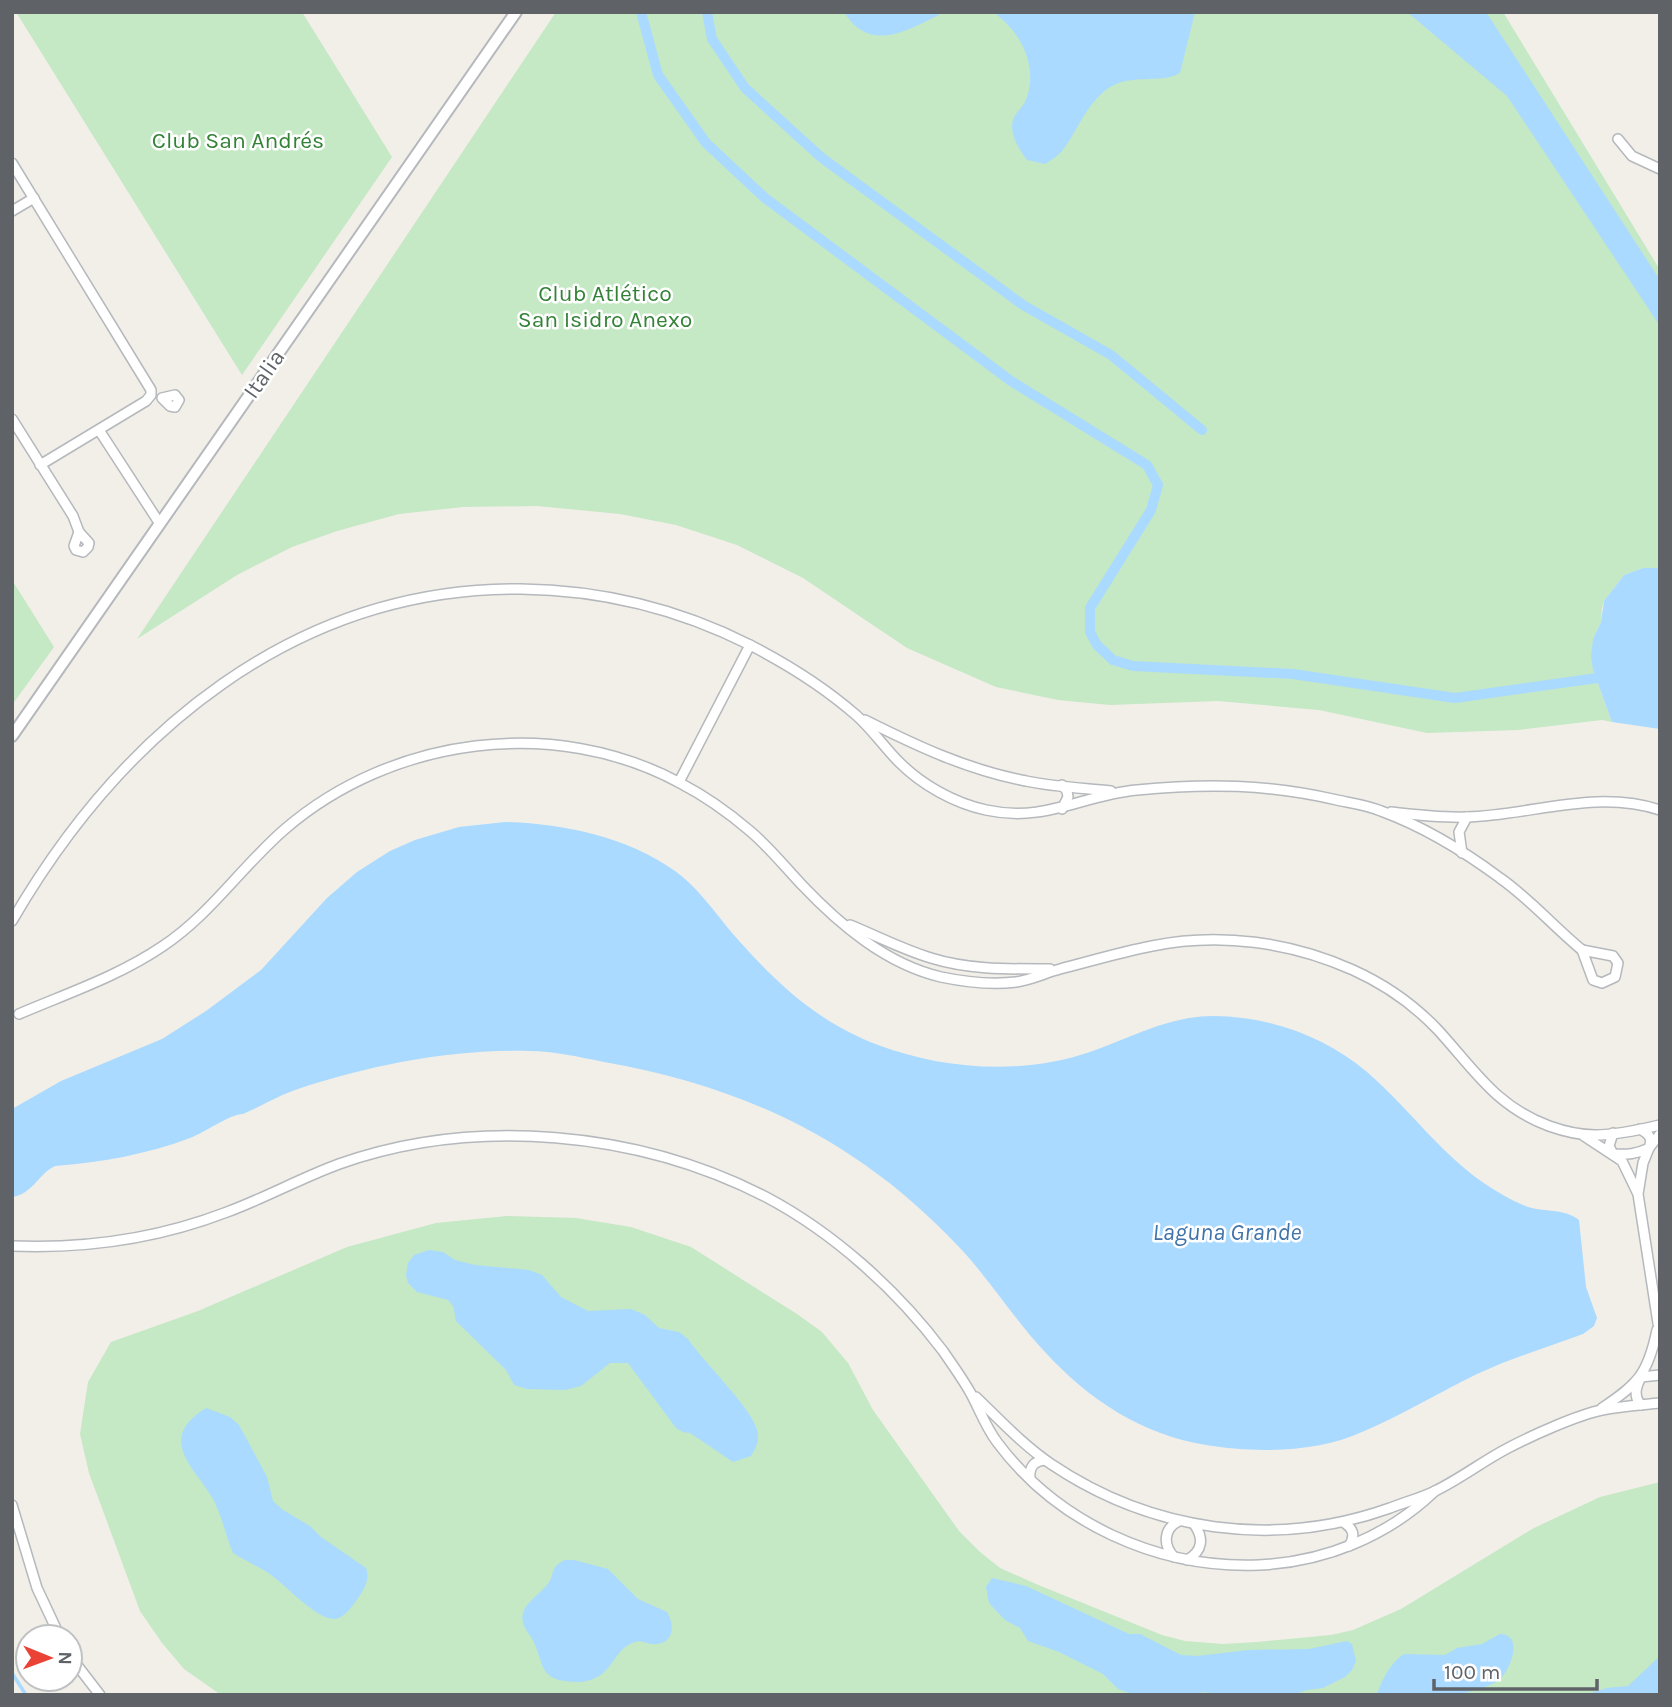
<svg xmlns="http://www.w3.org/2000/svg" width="1672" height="1707" viewBox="0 0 1672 1707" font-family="Karla,sans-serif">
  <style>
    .green { fill: #c5e8c5 }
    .water { fill: #aadaff }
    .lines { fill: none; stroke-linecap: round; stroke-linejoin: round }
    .stream { stroke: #aadaff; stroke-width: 3.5 }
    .canal { stroke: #aadaff; stroke-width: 10 }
    .minor-casing { stroke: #b5b8bc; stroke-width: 12 }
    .tertiary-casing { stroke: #b5b8bc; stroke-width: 14 }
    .minor { stroke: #fff; stroke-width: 9 }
    .tertiary { stroke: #fff; stroke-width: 10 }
    .labels { text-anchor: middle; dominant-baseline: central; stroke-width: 5; stroke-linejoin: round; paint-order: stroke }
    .park-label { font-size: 23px; fill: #348238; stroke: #fff }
    .street-label { font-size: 23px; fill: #5f6368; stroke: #fff }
    .water-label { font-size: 24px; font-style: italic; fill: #4174aa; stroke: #fff }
  </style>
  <rect width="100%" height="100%" fill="#f1efe8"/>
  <!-- green -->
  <g class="green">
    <polygon points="16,12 302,12 392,157 242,375"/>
    <polygon points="556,12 1503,12 1660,270 1660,568 1643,568 1624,575 1604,601 1602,608 1601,622 1593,639 1593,670 1612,722 1602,720 1518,730 1427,733 1319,710 1218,701 1110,705 1058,700 996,687 907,648 803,578 737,545 676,525 620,514 537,506 463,507 399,514 337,531 292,547 237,575 137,639"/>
    <polygon points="12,580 54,647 12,705"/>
    <polygon points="507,1216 576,1218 631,1227 691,1247 797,1314 822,1332 848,1363 873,1410 959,1531 980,1552 1000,1568 1036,1584 1162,1635 1185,1641 1223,1644 1257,1642 1331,1635 1353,1630 1401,1609 1534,1528 1600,1497 1660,1482 1660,1695 221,1695 184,1669 162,1643 140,1611 89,1473 80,1434 88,1382 111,1342 198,1311 347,1247 436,1223"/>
  </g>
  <!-- water -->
  <g class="water">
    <path d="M844 12H945C911 28 871 56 844 12Z"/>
    <path d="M993 12H1195L1180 73C1159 85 1131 72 1107 89 1084 107 1079 129 1062 151 1058 156 1051 160 1045 164L1027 160C1019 149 1009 134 1013 120 1015 113 1022 108 1025 102 1040 69 1021 31 993 12Z"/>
    <polygon points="1407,12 1486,12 1660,280 1660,326 1507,96"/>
    <polygon points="1643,568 1660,568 1660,729 1612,722 1593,670 1591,656 1593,639 1601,622 1604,601 1624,575"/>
    <path d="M505 822C564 824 625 836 675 871 698 887 715 913 733 934 776 983 817 1022 878 1045 945 1070 1022 1075 1090 1052 1130 1038 1169 1016 1213 1016 1268 1016 1325 1036 1367 1072 1411 1110 1443 1158 1493 1189 1504 1196 1520 1205 1532 1208 1549 1212 1565 1209 1579 1220L1586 1287 1597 1318 1594 1326 1583 1334C1548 1347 1511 1358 1477 1374 1438 1393 1402 1415 1362 1432 1317 1453 1254 1453 1206 1445 1142 1435 1088 1399 1045 1352 1014 1319 990 1280 959 1247 859 1141 746 1087 604 1062 579 1057 554 1051 529 1051 452 1049 371 1065 298 1089 279 1095 262 1106 243 1114 228 1115 206 1132 190 1138 148 1154 99 1163 55 1166 38 1174 33 1194 12 1197V1109L61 1081 162 1039 206 1011 261 970 327 898 357 872 390 851 415 840 459 827Z"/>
    <path d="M429 1250 443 1252 455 1260 475 1265 529 1270 542 1275 561 1297 588 1311 631 1309 645 1315 659 1328 679 1332 688 1339C704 1363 751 1407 757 1430 760 1440 756 1448 751 1456L733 1462 690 1433 683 1432 676 1428 628 1363H610L581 1386 565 1390 527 1389 514 1385 506 1370 456 1321 453 1306 448 1300 417 1292 408 1283 406 1275 408 1263 414 1255Z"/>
    <path d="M206 1408 230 1417 239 1425 267 1477 273 1501 283 1510 310 1526 321 1537 366 1568C370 1579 365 1588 358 1598 353 1605 344 1619 334 1619 315 1619 283 1582 267 1572 255 1565 244 1560 233 1553 226 1536 222 1517 214 1501 197 1469 154 1440 206 1408Z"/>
    <path d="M565 1560H574L608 1569 638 1599 667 1612C676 1627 673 1646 651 1644 645 1643 641 1640 635 1642 611 1648 614 1683 575 1682 540 1680 545 1669 534 1642 529 1632 520 1626 523 1613 526 1602 540 1594 547 1585 556 1574 549 1567 565 1560Z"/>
    <polygon points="992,1578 1026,1586 1129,1634 1140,1634 1181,1655 1197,1656 1248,1650 1309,1649 1347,1641 1352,1644 1356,1661 1352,1670 1345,1677 1323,1688 1307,1690 1292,1695 1225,1695 1204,1692 1189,1695 1132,1694 1118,1689 1103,1674 1059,1652 1028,1641 1020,1628 1005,1620 989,1603 986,1587"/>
    <path d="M1500 1634C1524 1634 1511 1670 1499 1680 1494 1684 1485 1687 1479 1689 1448 1700 1410 1695 1377 1695 1381 1681 1391 1662 1404 1654L1445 1655 1457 1648 1482 1644Z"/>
    <polygon points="1660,1656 1660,1695 1584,1695 1607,1688 1628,1686"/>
  </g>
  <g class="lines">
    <!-- stream -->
    <polyline class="stream" points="12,1673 26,1695"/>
    <!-- canal -->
    <g class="canal">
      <polyline points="641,12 658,75 706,143 765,198 1011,381 1147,465 1158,485 1151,510 1090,608 1090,632 1097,645 1113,660 1133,666 1293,674 1455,698 1597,678"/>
      <polyline points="707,12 712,39 745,88 822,158 1023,305 1111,355 1202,430"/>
    </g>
    <!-- minor casing -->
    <g class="minor-casing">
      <g id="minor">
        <polyline points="1618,139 1632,156 1660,169"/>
        <polyline points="12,163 151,390 151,395 146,401 40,465"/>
        <polyline points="12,211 34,198"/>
        <polygon points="175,395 179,400 175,407 170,406 162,398"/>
        <polyline points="12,419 73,516 79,532"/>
        <polyline points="99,430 160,524"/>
        <polygon points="79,532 89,543 88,547 83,552 76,550 74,546"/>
        <path d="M865 720C917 746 968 770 1026 781 1054 787 1083 788 1111 791"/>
        <polyline points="679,782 750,645"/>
        <polyline points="1062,785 1067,791 1068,797 1062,809"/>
        <path d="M1391 812C1416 815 1441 818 1467 817 1532 815 1595 789 1660 810"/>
        <polyline points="1462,853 1459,832 1467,817"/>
        <path d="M12 921C121 733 295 587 521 589 600 590 679 609 750 645 787 664 825 688 856 715 872 729 884 747 899 762 922 785 954 803 986 810 1045 823 1082 795 1137 790 1207 783 1268 784 1337 800 1351 803 1367 805 1381 811 1422 826 1465 852 1500 878 1530 899 1554 927 1582 950"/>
        <path d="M850 925C877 936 904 950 931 958 969 970 1010 969 1050 969"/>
        <polygon points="1582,950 1613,956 1618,963 1615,977 1602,983 1593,980"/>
        <path d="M19 1014C68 993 119 976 163 946 211 914 242 866 285 829 392 737 555 715 680 783 705 796 729 813 750 831 769 847 785 867 802 885 840 925 886 964 941 977 965 982 991 985 1016 982 1031 980 1045 973 1060 969 1091 961 1121 952 1152 946 1219 932 1291 942 1353 970 1384 984 1414 1005 1437 1029 1474 1069 1495 1106 1549 1126 1563 1131 1580 1135 1595 1135 1616 1135 1639 1130 1660 1125"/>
        <path d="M1613 1133 1609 1146 1613 1154C1627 1155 1637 1154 1649 1148 1653 1138 1649 1134 1640 1129"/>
        <polyline points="1660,1134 1649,1148 1643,1163 1638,1194 1660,1336"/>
        <polyline points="1584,1136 1622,1161 1637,1192"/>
        <path d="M12 1246C87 1249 157 1239 227 1212 265 1198 301 1178 339 1164 475 1116 638 1131 766 1197 834 1233 897 1290 943 1351 952 1364 962 1378 970 1392 979 1408 985 1426 997 1442 1057 1523 1158 1569 1259 1565 1324 1562 1387 1537 1435 1491"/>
        <path d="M976 1397C1000 1420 1023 1445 1051 1464 1152 1532 1275 1549 1390 1508 1405 1502 1421 1498 1435 1491 1460 1479 1483 1461 1508 1448 1531 1436 1577 1415 1602 1410 1621 1406 1641 1405 1660 1403"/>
        <path d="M1641 1405C1633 1396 1636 1387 1641 1377L1660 1375"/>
        <path d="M1602 1408C1638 1384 1648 1374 1657 1330"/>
        <path d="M1030 1478C1029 1467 1034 1461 1045 1460"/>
        <polyline points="12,1505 37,1588 60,1637"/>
        <path d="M1343 1522C1353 1528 1356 1535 1349 1546"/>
        <path d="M1174 1557C1163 1545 1163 1529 1179 1521"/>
        <path d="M1187 1560C1203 1551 1204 1538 1194 1524"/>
        <polyline points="70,1656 100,1695"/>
      </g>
    </g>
    <!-- tertiary casing -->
    <g class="tertiary-casing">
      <polyline id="tertiary" points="12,736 516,12"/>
    </g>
    <!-- minor -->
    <use href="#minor" class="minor"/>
    <!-- tertiary -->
    <use href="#tertiary" class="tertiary"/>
  </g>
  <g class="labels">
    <!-- park labels -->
    <g class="park-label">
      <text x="238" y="140">Club San Andrés</text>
      <text x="605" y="293">Club Atlético<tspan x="605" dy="26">San Isidro Anexo</tspan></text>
    </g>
    <!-- street labels -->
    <g class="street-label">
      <text transform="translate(264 374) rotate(-55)">Italia</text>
    </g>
    <!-- water labels -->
    <g class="water-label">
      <text x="1227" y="1232">Laguna Grande</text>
    </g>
  </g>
  <!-- border -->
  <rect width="1672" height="1707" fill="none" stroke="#5f6368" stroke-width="28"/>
  <!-- north arrow -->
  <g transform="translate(49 1658) rotate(91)"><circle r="33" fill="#ffffff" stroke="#bfc1c3" stroke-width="2"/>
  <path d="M0-5L12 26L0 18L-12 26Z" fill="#ea4335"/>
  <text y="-10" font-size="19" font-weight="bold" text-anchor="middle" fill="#5f6368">N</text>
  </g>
  <!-- scale -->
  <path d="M1434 1679v10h163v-10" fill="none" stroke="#5f6368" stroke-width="3.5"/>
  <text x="1444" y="1679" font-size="21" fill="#5f6368" stroke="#ffffff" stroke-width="5" paint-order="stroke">100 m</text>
</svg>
